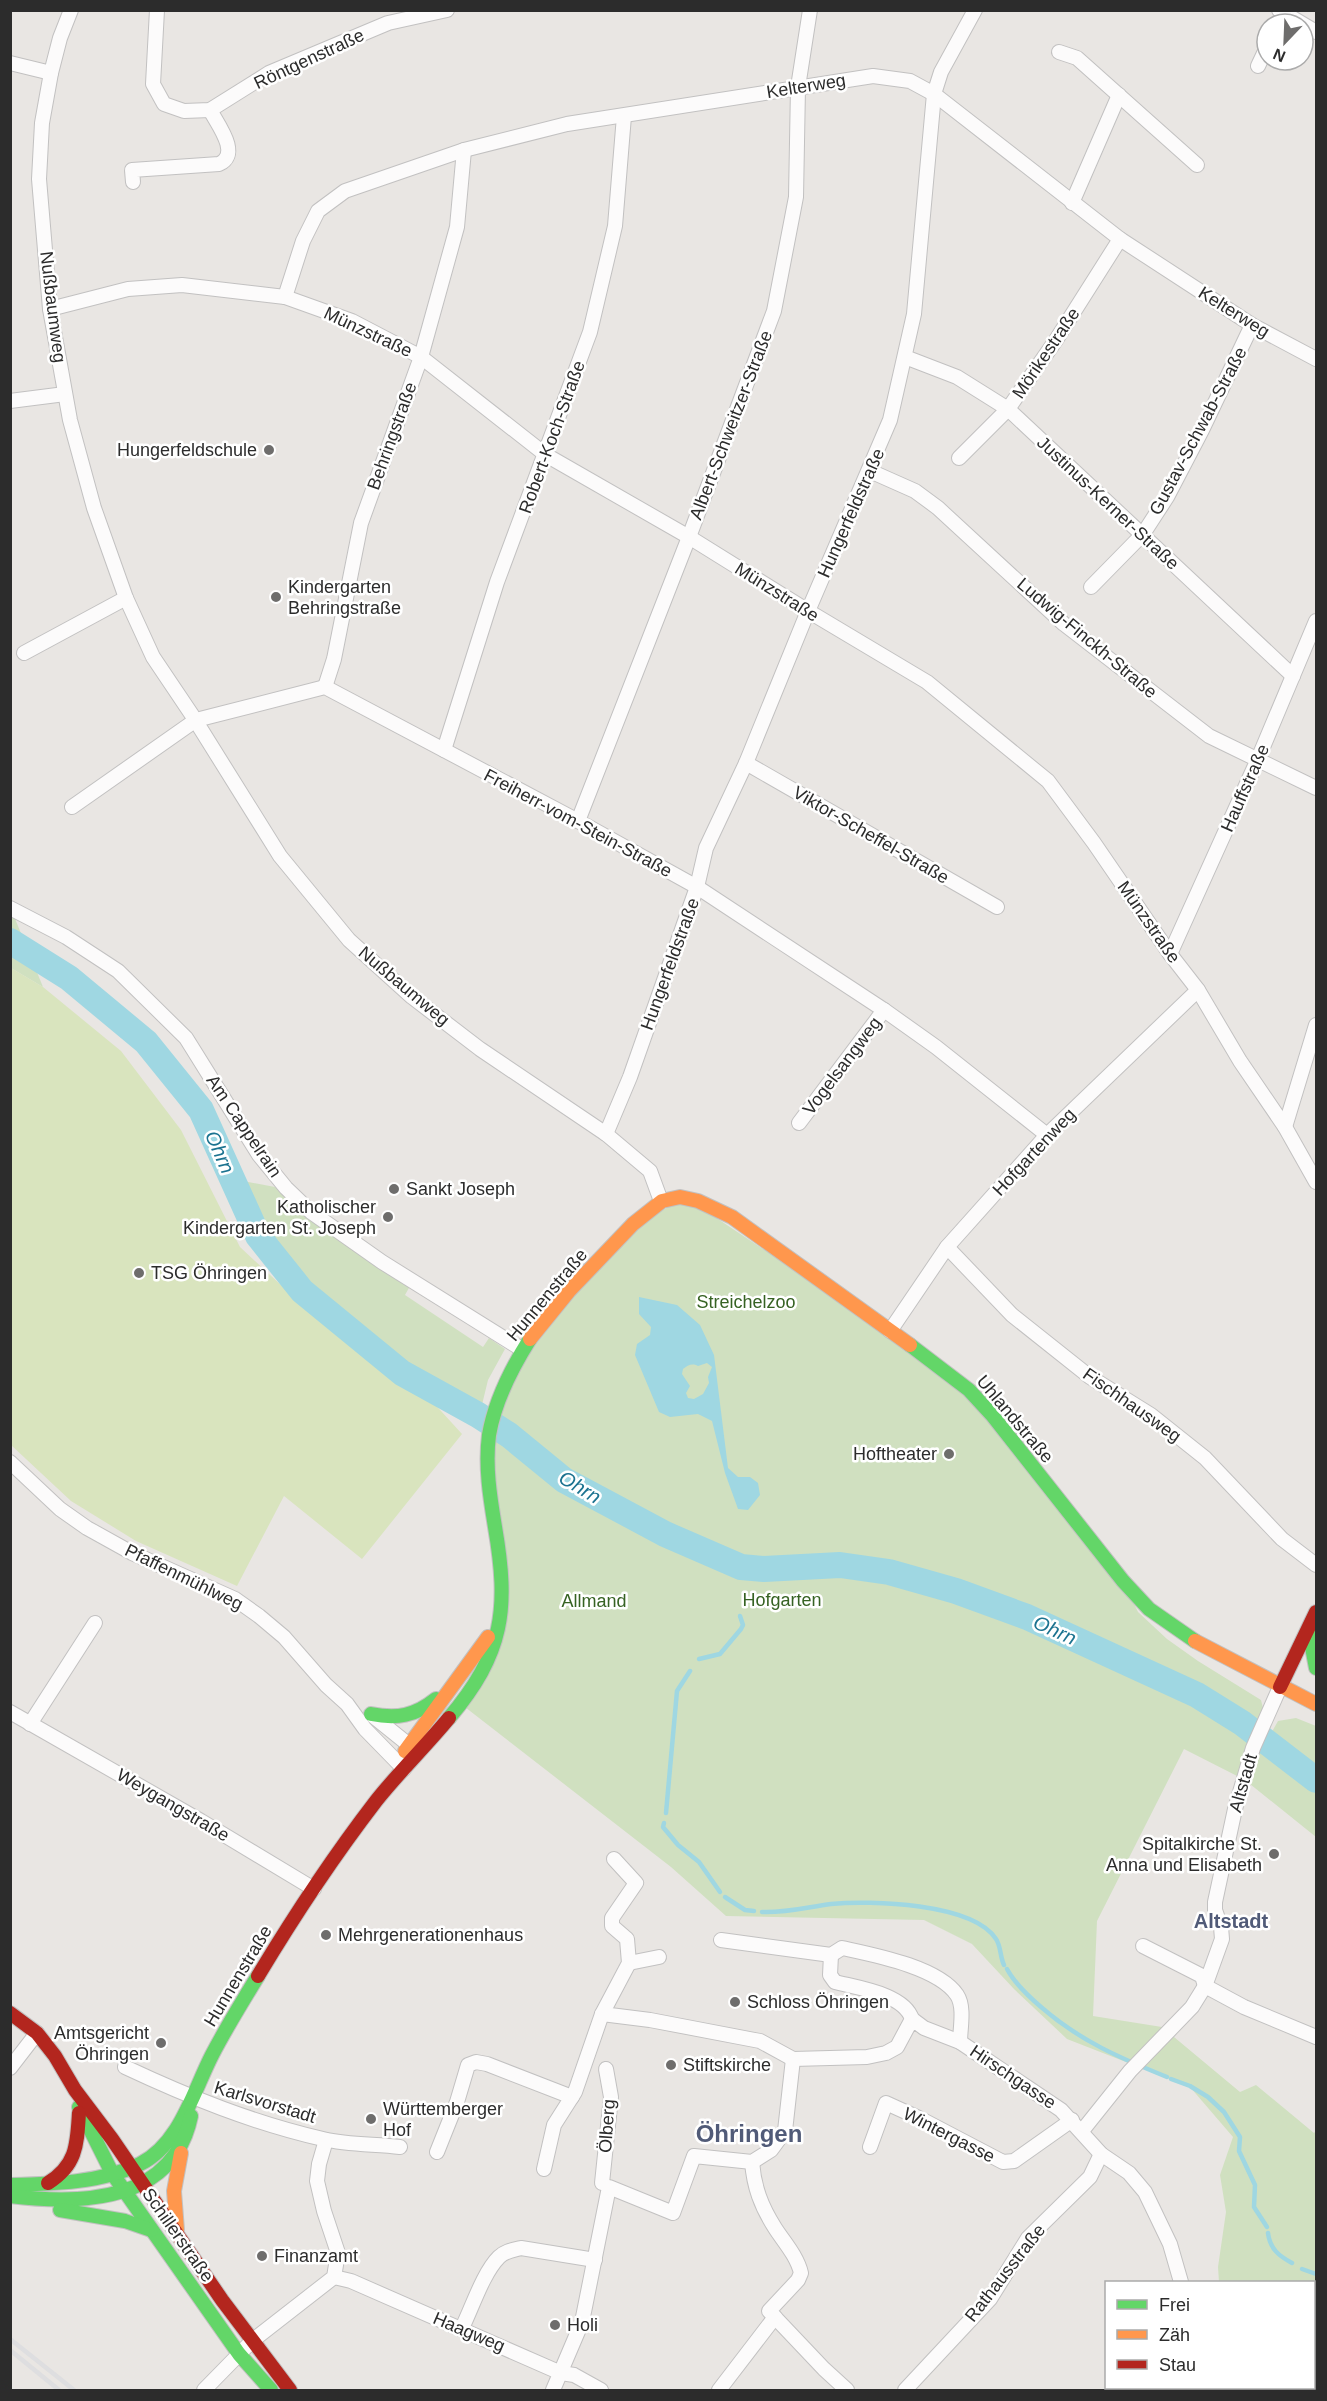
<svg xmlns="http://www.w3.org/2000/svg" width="1327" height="2401" viewBox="0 0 1327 2401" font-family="Arial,sans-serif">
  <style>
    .green { fill: #d0e0c0 }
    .pitch { fill: #d9e4be }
    .water { fill: #9fd7e2; fill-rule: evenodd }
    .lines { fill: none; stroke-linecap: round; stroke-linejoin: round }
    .stream { stroke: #9fd7e2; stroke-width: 4.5 }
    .river { stroke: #9fd7e2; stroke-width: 26 }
    .street-casing { stroke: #c2c1c1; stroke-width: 16 }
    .fast-casing { stroke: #c2c1c1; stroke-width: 16 }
    .slow-casing { stroke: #c2c1c1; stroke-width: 16 }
    .jam-casing { stroke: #c2c1c1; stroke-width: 16 }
    .street { stroke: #fcfbfb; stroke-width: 14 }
    .fast { stroke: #63d668; stroke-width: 14 }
    .slow { stroke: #ff974d; stroke-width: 14 }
    .jam { stroke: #b3261e; stroke-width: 14 }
    .rail { stroke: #dedee0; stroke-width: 4.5 }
    .poi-dot { fill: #6e6d6c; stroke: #fff; stroke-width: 2 }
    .labels { text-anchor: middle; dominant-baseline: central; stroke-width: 5; stroke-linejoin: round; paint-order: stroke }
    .street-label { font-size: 18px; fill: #2c2c2c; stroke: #fff }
    .poi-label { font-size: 18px; fill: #2c2c2c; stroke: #fff; text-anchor: start }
    .park-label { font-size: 18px; fill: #366223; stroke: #fff }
    .water-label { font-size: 20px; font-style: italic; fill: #1c7390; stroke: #fff }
    .neighbourhood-label { font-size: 20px; font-weight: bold; fill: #515b78; stroke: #fff }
    .district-label { font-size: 24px; font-weight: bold; fill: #515b78; stroke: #fff }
  </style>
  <rect width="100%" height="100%" fill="#e9e6e3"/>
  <!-- green -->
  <g class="green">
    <polygon points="11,909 43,987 11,968"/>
    <polygon points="238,1180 275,1187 308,1217 410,1286 405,1295 483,1347 489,1338 505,1349 488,1380 480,1413 368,1341 306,1288 261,1231"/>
    <polygon points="685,1197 943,1369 1123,1581 1138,1612 1167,1639 1198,1661 1261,1700 1264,1712 1247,1776 1278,1721 1296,1718 1316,1726 1316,1837 1245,1780 1184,1749 1097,1921 1093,2016 1162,2027 1240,2092 1256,2085 1314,2133 1316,2131 1316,2390 1274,2390 1272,2388 1314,2388 1314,2282 1219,2282 1218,2267 1226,2212 1220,2175 1233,2137 1190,2087 1067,2039 1014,1989 972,1944 924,1920 726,1916 671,1867 461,1704 496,1641 491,1401 623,1234"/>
  </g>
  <!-- pitch -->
  <polygon class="pitch" points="11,968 43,987 121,1051 181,1130 240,1247 297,1300 431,1400 462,1434 362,1559 284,1496 237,1586 136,1541 71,1501 11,1445"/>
  <!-- water -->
  <path class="water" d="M639 1297 677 1305 700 1325 714 1355 728 1468 738 1477H750L758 1483 760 1495 748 1510 738 1509 725 1473 712 1421 698 1414 670 1417 659 1412 635 1355 637 1344 650 1335 651 1327 639 1314ZM707 1363 712 1367 708 1377 709 1383 703 1394 694 1399 688 1398 686 1393 690 1386 682 1374 683 1369C688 1365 692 1363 698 1366Z"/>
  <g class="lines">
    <!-- stream -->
    <g class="stream">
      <polyline points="699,1659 720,1654 741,1629 743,1625 740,1616"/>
      <polyline points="666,1813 677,1691 690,1671"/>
      <polyline points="664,1823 663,1827 678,1845 699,1862 720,1892"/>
      <polyline points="725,1897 745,1910 754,1911"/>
      <path d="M762 1912C786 1913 808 1907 831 1904 870 1900 973 1903 996 1939 1001 1946 1000 1957 1004 1965"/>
      <path d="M1007 1969C1015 1984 1028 1996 1041 2007 1080 2041 1120 2058 1167 2077"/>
      <polyline points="1171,2079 1190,2086 1208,2097 1224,2112 1240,2137 1239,2151 1255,2185 1254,2207 1267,2227"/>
      <path d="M1268 2233C1270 2249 1279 2256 1292 2263"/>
      <polyline points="1302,2269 1316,2274"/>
    </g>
    <!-- river -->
    <g class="river">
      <polyline points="10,941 69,978 146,1042 201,1110 258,1236 302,1291 402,1373 478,1415 509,1435 564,1480 665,1534 741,1567 764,1569 840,1565 889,1572 956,1591 1027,1617 1197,1695 1242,1723 1316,1780"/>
      <polyline points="1314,2362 1316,2345"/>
      <polyline points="1310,2390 1310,2388"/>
    </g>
    <!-- street casing -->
    <g class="street-casing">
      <g id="street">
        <polyline points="71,10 60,38 51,73 42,123 39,179 50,309 70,420 94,508 126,598 153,657 192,715 280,856 349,940 412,997 480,1049 606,1134 650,1171 661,1201"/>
        <polyline points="157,10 153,84 164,104 184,111 210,110 269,73 338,44 388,23 447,10"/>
        <polyline points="1279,10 1316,32"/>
        <polyline points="1059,52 1077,58 1197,165"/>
        <polyline points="10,63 51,73"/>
        <polyline points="1258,66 1267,47"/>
        <path d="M133 182 132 170 219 164C241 154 218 125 210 110"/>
        <polyline points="1072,203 1119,95"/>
        <polyline points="285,297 303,241 318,211 345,191 464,150 567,124 873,76 910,81 934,94 1120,239 1252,325 1316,359"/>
        <polyline points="50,309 128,289 182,285 285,297 352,321 421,357 546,455 689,537 808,611 927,682 1048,781 1094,843 1170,954 1198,990 1240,1061 1285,1127 1316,1182"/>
        <polyline points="905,357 957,377 1008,409 1293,676"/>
        <polyline points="10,401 65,394"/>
        <polyline points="959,458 1008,409 1056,340 1120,239"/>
        <polyline points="870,471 915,491 938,508 1064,624 1209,736 1316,788"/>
        <polyline points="1091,587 1143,534 1167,497 1202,430 1252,325"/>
        <polyline points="24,653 126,598"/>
        <polyline points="325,687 334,659 361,523 421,357 457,227 464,150"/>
        <polyline points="444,750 497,582 590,332 615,226 624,116"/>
        <polyline points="746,763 997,907"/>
        <polyline points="72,807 196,720 325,687 578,821 697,887 884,1010 936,1047 1047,1135"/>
        <polyline points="578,821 689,537 774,311 796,197 798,87 810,10"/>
        <polyline points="10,908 66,937 118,971 186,1038 259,1155 286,1188 311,1212 382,1262 523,1350"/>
        <polyline points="1170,954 1258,759 1316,621"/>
        <polyline points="799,1123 884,1010"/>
        <polyline points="1285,1127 1316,1025"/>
        <polyline points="606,1134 630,1077 697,887 706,848 746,763 808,611 890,420 914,314 934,94 941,72 975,10"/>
        <polyline points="947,1247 1012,1315 1090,1377 1151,1415 1205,1458 1282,1539 1316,1565"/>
        <polyline points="890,1331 947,1247 1047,1135 1198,990"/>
        <polyline points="10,1462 60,1509 87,1528 132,1553 235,1599 259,1616 284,1637 326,1685 347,1704 365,1729 404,1769"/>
        <polyline points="10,1712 201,1821 314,1889"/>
        <polyline points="373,1716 414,1749"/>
        <polyline points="30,1724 95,1623"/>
        <path d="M721 1940 831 1955 842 1948C874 1955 938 1967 957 1995 965 2007 960 2029 960 2042"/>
        <polyline points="1143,1946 1202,1976 1205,1986"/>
        <path d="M831 1955 830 1975 835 1982C858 1988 904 1994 912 2019"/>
        <polyline points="629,1963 659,1957"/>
        <polyline points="1205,1986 1244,2007 1316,2037"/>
        <polyline points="602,2014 650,2020 760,2041 793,2059 867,2057 886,2053 897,2047 912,2019 924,2028 960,2042 1061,2110 1101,2154 1129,2173 1145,2192 1170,2244 1181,2282"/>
        <path d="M125 2067C189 2097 253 2123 323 2139 348 2145 375 2144 400 2147"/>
        <polyline points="10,2068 37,2033"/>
        <polyline points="1082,2131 1130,2071 1192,2007 1205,1986 1222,1939 1221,1927 1215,1910 1215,1902 1235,1809 1253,1748 1280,1687"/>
        <polyline points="870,2147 886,2103 919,2118 1003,2162 1014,2161 1072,2120"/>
        <polyline points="437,2152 457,2102 468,2065 476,2062 487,2064 572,2097"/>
        <path d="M752 2162C754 2187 761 2206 775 2228 784 2242 797 2256 801 2273L798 2280 769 2311 824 2369 847 2390"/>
        <polyline points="544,2169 554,2125 575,2092 602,2014 629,1963 627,1939 612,1926 612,1918 636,1883 614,1859"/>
        <polyline points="602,2183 611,2097 606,2069"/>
        <polyline points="334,2277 351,2281 561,2373 574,2375 601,2390"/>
        <path d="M462 2328C472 2308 483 2273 499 2257 505 2251 513 2250 521 2248L595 2260"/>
        <polyline points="204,2390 252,2341 334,2277 338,2253 324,2211 317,2181 319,2164 326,2140"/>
        <polyline points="553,2390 582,2322 609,2187 673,2213 694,2156 752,2162 771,2150 785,2131 793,2059"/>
        <polyline points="719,2390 775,2317"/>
        <polyline points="905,2390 990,2299 1028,2238 1090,2177 1101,2154"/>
        <polyline points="1157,2390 1161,2388"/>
        <polyline points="1279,2390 1279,2388"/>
      </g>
    </g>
    <!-- fast casing -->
    <g class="fast-casing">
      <g id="fast">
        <polyline points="910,1345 969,1390 992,1415 1123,1581 1149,1609 1195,1641"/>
        <polyline points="1313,1627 1311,1642 1316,1668"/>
        <path d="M371 1714C397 1719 415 1716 436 1699"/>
        <path d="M449 1718C504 1653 509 1609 495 1527 490 1497 485 1466 489 1435 495 1400 511 1369 530 1339"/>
        <polyline points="79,2107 112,2173 239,2354 271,2390"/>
        <path d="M10 2185C52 2184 101 2183 140 2164 180 2144 193 2092 212 2055 226 2028 242 2002 258 1976"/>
        <path d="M10 2196C81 2205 173 2203 191 2116"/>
        <polyline points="60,2210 125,2221 151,2230"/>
      </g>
    </g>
    <!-- slow casing -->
    <g class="slow-casing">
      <g id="slow">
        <polyline points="530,1339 569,1291 633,1224 662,1201 680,1197 698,1201 732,1217 910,1345"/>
        <polyline points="1195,1641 1316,1704"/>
        <polyline points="405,1751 488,1637"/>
        <polyline points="177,2230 174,2191 181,2153"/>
      </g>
    </g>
    <!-- jam casing -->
    <g class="jam-casing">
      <g id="jam">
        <polyline points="1280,1687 1316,1612"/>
        <path d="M258 1976C294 1916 333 1857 376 1801 399 1772 425 1747 449 1718"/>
        <polyline points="10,2013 37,2033 55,2056 75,2090 112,2139 222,2300 290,2390"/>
        <path d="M48 2183C77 2165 77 2144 79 2113"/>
      </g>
    </g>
    <!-- street -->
    <use href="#street" class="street"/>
    <!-- fast -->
    <use href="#fast" class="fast"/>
    <!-- slow -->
    <use href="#slow" class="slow"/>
    <!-- jam -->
    <use href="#jam" class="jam"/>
    <!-- rail -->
    <g class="rail">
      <polyline points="10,2339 74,2390"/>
      <polyline points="10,2350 59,2390"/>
    </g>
  </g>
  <!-- markers -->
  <g class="poi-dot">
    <circle cx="269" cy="450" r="6"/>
    <circle cx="276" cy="597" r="6"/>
    <circle cx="394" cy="1189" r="6"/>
    <circle cx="388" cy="1217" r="6"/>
    <circle cx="139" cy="1273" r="6"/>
    <circle cx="949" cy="1454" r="6"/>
    <circle cx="1274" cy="1854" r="6"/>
    <circle cx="326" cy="1935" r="6"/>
    <circle cx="735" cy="2002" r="6"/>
    <circle cx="161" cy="2043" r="6"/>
    <circle cx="671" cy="2065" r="6"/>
    <circle cx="371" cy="2119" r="6"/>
    <circle cx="262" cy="2256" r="6"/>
    <circle cx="555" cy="2325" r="6"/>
  </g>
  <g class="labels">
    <!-- street labels -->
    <g class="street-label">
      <text transform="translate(309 59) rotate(-25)">Röntgenstraße</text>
      <text transform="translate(806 86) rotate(-9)">Kelterweg</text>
      <text transform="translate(53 307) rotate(83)">Nußbaumweg</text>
      <text transform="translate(1234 312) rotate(32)">Kelterweg</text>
      <text transform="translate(368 332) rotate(25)">Münzstraße</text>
      <text transform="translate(1046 353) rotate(-56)">Mörikestraße</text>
      <text transform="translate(731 425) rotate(-69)">Albert-Schweitzer-Straße</text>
      <text transform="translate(1198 431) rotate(-62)">Gustav-Schwab-Straße</text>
      <text transform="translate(392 436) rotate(-70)">Behringstraße</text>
      <text transform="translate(552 437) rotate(-70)">Robert-Koch-Straße</text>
      <text transform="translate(1108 503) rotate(43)">Justinus-Kerner-Straße</text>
      <text transform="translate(851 513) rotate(-66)">Hungerfeldstraße</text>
      <text transform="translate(777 592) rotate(32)">Münzstraße</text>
      <text transform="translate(1087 638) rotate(40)">Ludwig-Finckh-Straße</text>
      <text transform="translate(1245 788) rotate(-66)">Hauffstraße</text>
      <text transform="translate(578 823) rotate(28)">Freiherr-vom-Stein-Straße</text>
      <text transform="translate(871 835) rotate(30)">Viktor-Scheffel-Straße</text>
      <text transform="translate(1149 922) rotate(55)">Münzstraße</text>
      <text transform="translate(670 964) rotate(-70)">Hungerfeldstraße</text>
      <text transform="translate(404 986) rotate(40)">Nußbaumweg</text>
      <text transform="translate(842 1066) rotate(-53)">Vogelsangweg</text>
      <text transform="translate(244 1126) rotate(56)">Am Cappelrain</text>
      <text transform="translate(1034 1152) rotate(-47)">Hofgartenweg</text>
      <text transform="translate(547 1295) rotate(-50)">Hunnenstraße</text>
      <text transform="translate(1132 1405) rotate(35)">Fischhausweg</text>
      <text transform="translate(1015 1419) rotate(50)">Uhlandstraße</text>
      <text transform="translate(184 1577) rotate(26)">Pfaffenmühlweg</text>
      <text transform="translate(1243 1783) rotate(-74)">Altstadt</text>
      <text transform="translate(173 1805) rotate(30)">Weygangstraße</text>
      <text transform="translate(238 1976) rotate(-59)">Hunnenstraße</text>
      <text transform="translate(1013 2077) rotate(34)">Hirschgasse</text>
      <text transform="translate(265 2102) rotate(17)">Karlsvorstadt</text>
      <text transform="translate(607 2126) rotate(-86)">Ölberg</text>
      <text transform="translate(949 2135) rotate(27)">Wintergasse</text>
      <text transform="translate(178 2235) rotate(55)">Schillerstraße</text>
      <text transform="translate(1005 2273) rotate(-52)">Rathausstraße</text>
      <text transform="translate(469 2332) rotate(23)">Haagweg</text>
    </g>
    <!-- poi labels -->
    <g class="poi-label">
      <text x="257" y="450" text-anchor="end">Hungerfeldschule</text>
      <text x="288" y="587">Kindergarten<tspan x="288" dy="21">Behringstraße</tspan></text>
      <text x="406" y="1189">Sankt Joseph</text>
      <text x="376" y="1207" text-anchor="end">Katholischer<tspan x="376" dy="21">Kindergarten St. Joseph</tspan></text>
      <text x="151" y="1273">TSG Öhringen</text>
      <text x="937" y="1454" text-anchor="end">Hoftheater</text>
      <text x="1262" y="1844" text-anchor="end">Spitalkirche St.<tspan x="1262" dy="21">Anna und Elisabeth</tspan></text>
      <text x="338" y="1935">Mehrgenerationenhaus</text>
      <text x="747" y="2002">Schloss Öhringen</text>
      <text x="149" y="2033" text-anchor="end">Amtsgericht<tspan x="149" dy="21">Öhringen</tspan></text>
      <text x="683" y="2065">Stiftskirche</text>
      <text x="383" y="2109">Württemberger<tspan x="383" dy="21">Hof</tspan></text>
      <text x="274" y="2256">Finanzamt</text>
      <text x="567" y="2325">Holi</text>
    </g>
    <!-- park labels -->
    <g class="park-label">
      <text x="746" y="1302">Streichelzoo</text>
      <text x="782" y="1600">Hofgarten</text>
      <text x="594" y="1601">Allmand</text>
    </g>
    <!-- water labels -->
    <g class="water-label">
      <text transform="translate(220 1152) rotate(66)">Ohrn</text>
      <text transform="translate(580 1487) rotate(31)">Ohrn</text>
      <text transform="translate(1055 1630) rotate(24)">Ohrn</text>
    </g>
    <!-- neighbourhood labels -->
    <g class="neighbourhood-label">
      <text x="1231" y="1921">Altstadt</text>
    </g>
    <!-- district labels -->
    <g class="district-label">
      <text x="749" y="2133">Öhringen</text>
    </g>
  </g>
  <!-- border -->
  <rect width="1327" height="2401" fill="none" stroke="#2c2c2c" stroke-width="24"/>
  <!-- legend -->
  <rect x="1105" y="2281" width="210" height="108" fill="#ffffff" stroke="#ababab" stroke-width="1.5"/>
  <rect x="1117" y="2300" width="30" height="9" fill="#63d668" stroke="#ababab" stroke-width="1.5"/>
  <text x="1159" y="2311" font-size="18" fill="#2c2c2c">Frei</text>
  <rect x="1117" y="2330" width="30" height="9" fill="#ff974d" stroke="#ababab" stroke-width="1.5"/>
  <text x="1159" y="2341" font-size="18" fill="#2c2c2c">Zäh</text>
  <rect x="1117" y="2360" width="30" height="9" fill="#b3261e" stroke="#ababab" stroke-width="1.5"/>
  <text x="1159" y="2371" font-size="18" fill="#2c2c2c">Stau</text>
  <!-- north arrow -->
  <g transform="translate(1285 42) rotate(203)"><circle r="28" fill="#ffffff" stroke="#ababab" stroke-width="1.5"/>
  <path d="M0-4.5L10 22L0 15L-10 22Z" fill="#6e6d6c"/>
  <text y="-9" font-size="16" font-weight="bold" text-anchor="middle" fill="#2c2c2c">N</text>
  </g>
</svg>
